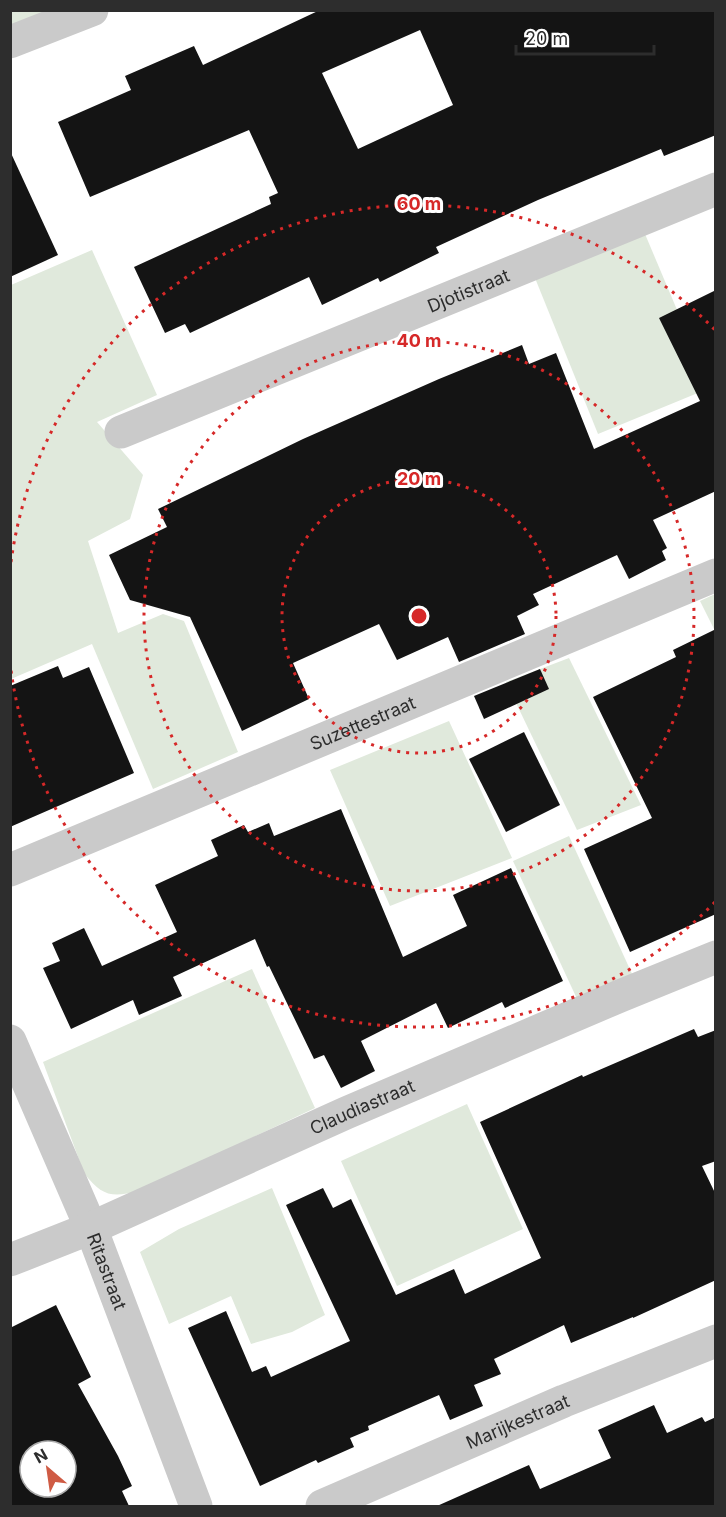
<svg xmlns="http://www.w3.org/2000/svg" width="726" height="1517" viewBox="0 0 726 1517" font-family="Inter,sans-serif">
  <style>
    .green { fill: #e0e9dc }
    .building { fill: #141414; fill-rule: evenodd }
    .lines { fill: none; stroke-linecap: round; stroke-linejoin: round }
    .street { stroke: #cacaca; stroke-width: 33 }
    .ring { fill: none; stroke: #d62828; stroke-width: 3; stroke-dasharray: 3 6 }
    .labels { text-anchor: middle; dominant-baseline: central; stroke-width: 6; stroke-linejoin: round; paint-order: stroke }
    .street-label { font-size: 18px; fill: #2d2d2d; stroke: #fff }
    .centre { fill: #d62828; stroke: #fff; stroke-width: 3 }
    .ring-label { font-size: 18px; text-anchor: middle; font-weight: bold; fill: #d62828; stroke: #fff; stroke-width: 6; stroke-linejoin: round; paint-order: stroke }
  </style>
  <rect width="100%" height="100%" fill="#fff"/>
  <!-- green -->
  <g class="green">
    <polygon points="11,11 51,11 11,26"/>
    <polygon points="645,234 710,388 598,434 535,278"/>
    <polygon points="92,250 157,395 97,422 143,475 130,519 88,541 118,633 163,614 184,621 238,752 153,789 92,644 11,679 11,285"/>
    <polygon points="715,594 715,631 700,601"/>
    <polygon points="569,658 641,805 577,830 506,682"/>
    <polygon points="449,721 512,858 390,906 330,770"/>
    <polygon points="569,836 633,976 578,1001 513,861"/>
    <path d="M252 969 315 1108 139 1191C111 1198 102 1196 84 1173L43 1062Z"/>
    <polygon points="467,1104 523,1229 397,1286 341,1161"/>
    <polygon points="272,1188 325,1315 292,1332 251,1344 231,1296 169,1324 140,1252 179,1229"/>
  </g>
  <!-- building -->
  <g class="building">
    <path d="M320 10H716V135L664 156 661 149 538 200 436 247 439 253 380 282 378 278 322 305 309 277 190 333 185 324 165 333 134 267 271 204 269 197 278 193 249 130 90 197 58 122 131 90 125 76 194 46 203 65ZM420 30 453 105 358 149 322 73Z"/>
    <polygon points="10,151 58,255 10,277"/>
    <polygon points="716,290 716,491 653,520 667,548 662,551 666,560 629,579 617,555 533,594 539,605 517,616 525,634 459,662 448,637 397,660 379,624 293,663 309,699 242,731 190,617 130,600 109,555 167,527 158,509 303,439 439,379 522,345 529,364 556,353 594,449 700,401 659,318"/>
    <polygon points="716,629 716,914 630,952 584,849 652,818 593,697 676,657 673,650"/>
    <polygon points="58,666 63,678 89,667 134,773 10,827 10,686"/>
    <polygon points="540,669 549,689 484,719 474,696"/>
    <polygon points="524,732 560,805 506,832 469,759"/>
    <polygon points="341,809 403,957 467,926 453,895 511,868 563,981 505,1008 502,1002 448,1028 436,1003 361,1041 375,1071 341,1088 324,1055 314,1059 269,966 267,967 255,939 173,977 182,996 139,1015 133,1000 71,1029 43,968 60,961 52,943 84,928 102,966 177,932 155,885 218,856 211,840 244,825 248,832 269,823 274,836"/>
    <polygon points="694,1029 698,1037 716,1030 716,1161 702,1166 716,1195 716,1280 633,1318 633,1317 571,1343 564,1325 494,1359 501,1374 474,1385 483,1406 450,1420 439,1395 368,1426 369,1430 350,1438 354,1447 318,1463 316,1460 260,1486 188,1328 226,1311 252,1372 266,1366 271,1377 350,1341 286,1205 323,1188 333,1208 351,1199 396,1295 454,1269 465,1294 541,1258 480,1122 582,1075 583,1077"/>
    <path d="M56 1305 91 1377 78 1384 118 1456 132 1486 122 1491 129 1506H10V1328ZM30 1451H66V1487H30Z"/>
    <polygon points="654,1405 667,1433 702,1417 705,1422 716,1417 716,1506 437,1506 529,1465 540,1489 611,1458 598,1430"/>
  </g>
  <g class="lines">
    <!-- street -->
    <g class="street">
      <polyline points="10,42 92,10"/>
      <path id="s1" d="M121 432 716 189"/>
      <path id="s2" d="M10 870 716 575"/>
      <path id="s3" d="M10 1041 91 1228 196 1506"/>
      <path id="s4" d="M10 1260 91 1228 346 1113 620 996 716 957"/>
      <path id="s5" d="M322 1506 564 1401 716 1341"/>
    </g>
  </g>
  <!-- distance rings -->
  <g class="ring">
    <circle cx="419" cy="616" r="137"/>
    <circle cx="419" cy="616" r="275"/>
    <path d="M715 902A412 412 0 0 1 11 670M11 562A412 412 0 0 1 715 330"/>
  </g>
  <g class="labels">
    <!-- street labels -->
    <g class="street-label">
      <text stroke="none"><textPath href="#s1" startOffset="375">Djotistraat</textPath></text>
      <text stroke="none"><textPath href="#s2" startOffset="382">Suzettestraat</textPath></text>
      <text stroke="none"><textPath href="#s4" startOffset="384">Claudiastraat</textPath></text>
      <text stroke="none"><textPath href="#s3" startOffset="250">Ritastraat</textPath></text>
      <text stroke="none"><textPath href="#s5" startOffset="213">Marijkestraat</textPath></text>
    </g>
  </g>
  <circle cx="419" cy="616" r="9" class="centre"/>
  <g class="ring-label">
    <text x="419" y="210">60 m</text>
    <text x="419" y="347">40 m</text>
    <text x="419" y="485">20 m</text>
  </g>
  <!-- border -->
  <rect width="726" height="1517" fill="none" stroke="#2d2d2d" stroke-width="24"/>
  <!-- north arrow -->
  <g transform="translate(48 1469) rotate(331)"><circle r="28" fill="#ffffff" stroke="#ababab" stroke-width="1.5"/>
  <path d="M0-4.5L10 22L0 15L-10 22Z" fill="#cf5b44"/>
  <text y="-9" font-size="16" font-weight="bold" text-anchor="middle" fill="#2d2d2d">N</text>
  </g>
  <!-- scale -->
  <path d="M516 45v9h138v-9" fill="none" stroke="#2d2d2d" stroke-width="3"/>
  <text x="525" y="45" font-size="18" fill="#2d2d2d" stroke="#ffffff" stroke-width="4.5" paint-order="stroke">20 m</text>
</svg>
